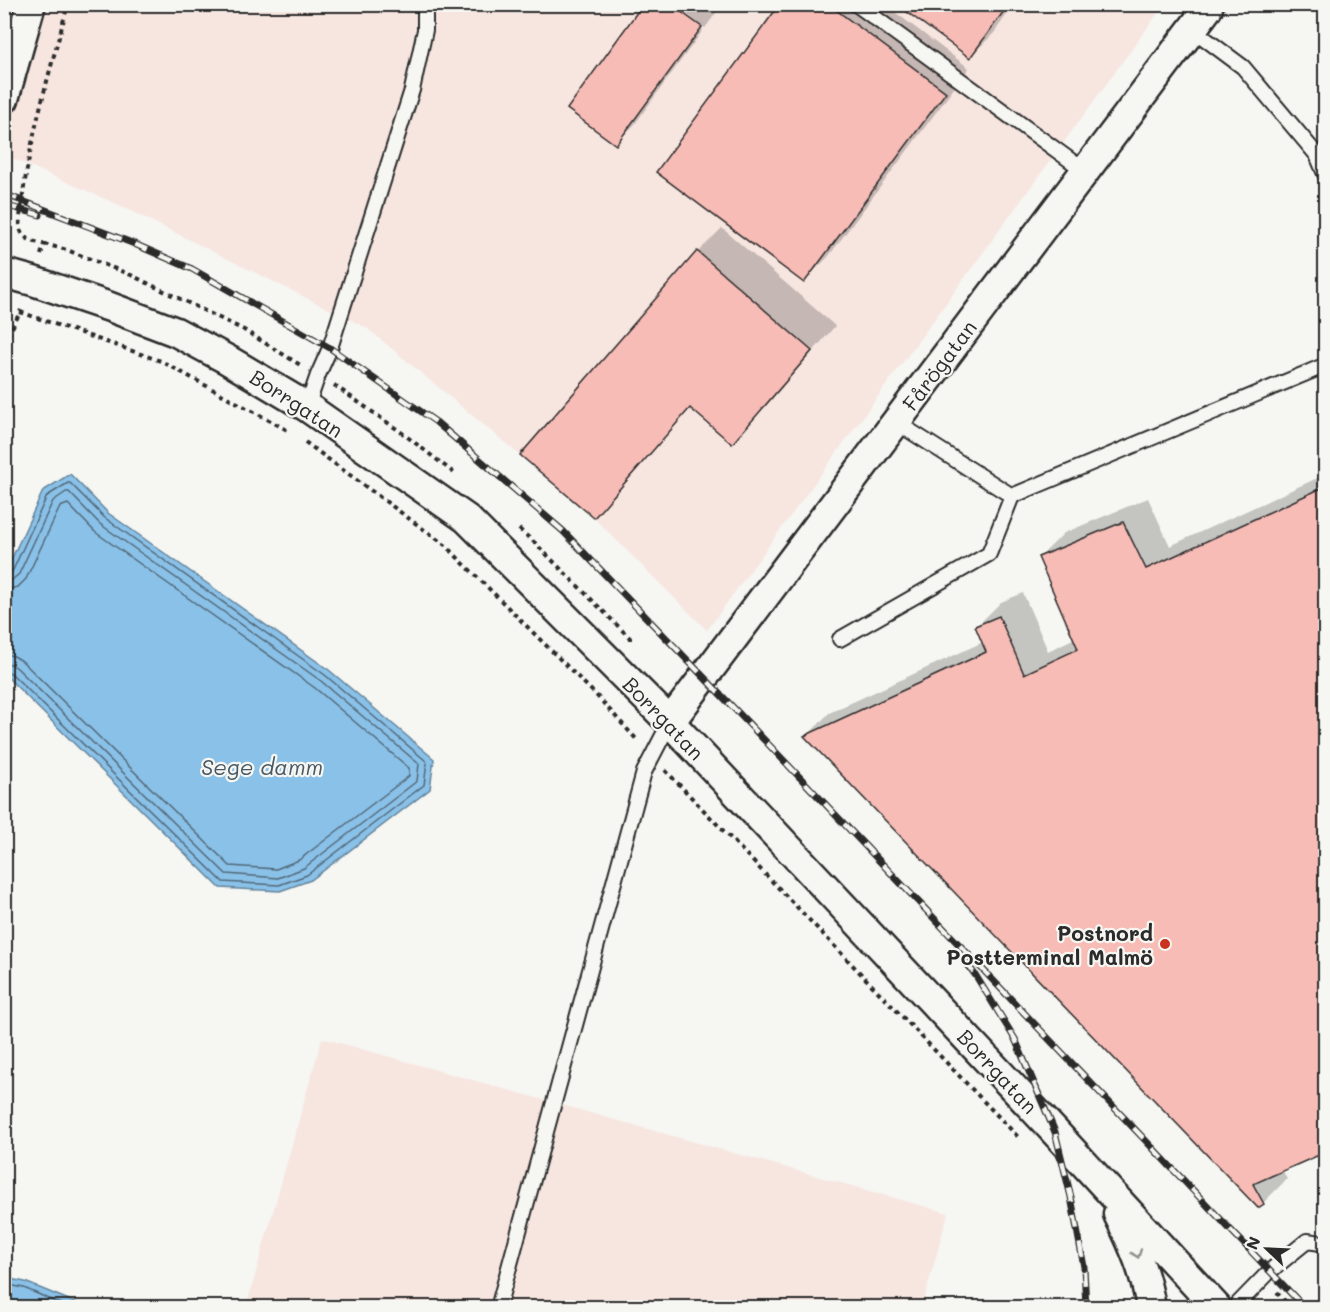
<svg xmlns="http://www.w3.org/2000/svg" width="1330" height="1312" viewBox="0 0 1330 1312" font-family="Mali,sans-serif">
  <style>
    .built { fill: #f7e5e0 }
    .water { fill: #8ac1e8; stroke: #64859c; stroke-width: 1.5 }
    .shadow { fill: #0003 }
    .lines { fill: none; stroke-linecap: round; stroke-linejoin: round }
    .shore { stroke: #516777; stroke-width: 1.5 }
    .building { fill: #f8bcb6; stroke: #2b2b2b; stroke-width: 1.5 }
    .lane-casing { stroke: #2b2b2b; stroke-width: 18 }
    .street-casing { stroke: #2b2b2b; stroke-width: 33 }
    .path { stroke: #2b2b2b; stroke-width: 4; stroke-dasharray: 4.5 4.5; stroke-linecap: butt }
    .lane { stroke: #f6f6f2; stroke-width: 14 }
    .street { stroke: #f6f6f2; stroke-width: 28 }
    .rail-casing { stroke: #2b2b2b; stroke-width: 7 }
    .rail { stroke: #f6f6f2; stroke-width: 4.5; stroke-dasharray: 14; stroke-linecap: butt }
    .oneway { stroke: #90908e }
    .poi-dot { fill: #c8321e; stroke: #f6f6f2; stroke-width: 2 }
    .labels { text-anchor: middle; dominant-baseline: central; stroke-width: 4.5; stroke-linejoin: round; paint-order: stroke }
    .street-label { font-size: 21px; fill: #2b2b2b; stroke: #f6f6f2 }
    .poi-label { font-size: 21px; font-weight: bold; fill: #2b2b2b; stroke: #f6f6f2; text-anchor: end }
    .water-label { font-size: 22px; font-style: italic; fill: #485864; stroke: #f6f6f2 }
  </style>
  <rect width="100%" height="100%" fill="#f6f6f2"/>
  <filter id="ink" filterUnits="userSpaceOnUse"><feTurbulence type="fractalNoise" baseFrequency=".0167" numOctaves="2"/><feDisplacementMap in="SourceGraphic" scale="12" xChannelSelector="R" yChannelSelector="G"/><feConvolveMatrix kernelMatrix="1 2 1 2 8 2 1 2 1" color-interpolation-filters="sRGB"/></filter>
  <g filter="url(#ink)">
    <!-- built -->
    <g class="built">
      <polygon points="5,5 1164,5 707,630 594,518 520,455 367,328 119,205 5,155"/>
      <polygon points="322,1038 948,1213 922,1307 246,1308"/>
    </g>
    <!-- water -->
    <g class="water">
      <polygon points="70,474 108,513 329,670 434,759 430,789 311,880 280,891 220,888 5,675 5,573 43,491"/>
      <polygon points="5,1278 25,1282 86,1307 5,1307"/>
    </g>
    <!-- shadow -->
    <g class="shadow">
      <polygon points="668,4 703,30 634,125 616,143"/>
      <polygon points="673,4 713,4 719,9 705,28"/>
      <polygon points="782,4 884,4 969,68 828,257 804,281"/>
      <polygon points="899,4 1014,4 994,33 970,57"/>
      <polygon points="722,228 835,326 755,418 731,442 691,407 618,492 594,516 523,455 698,252"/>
      <polygon points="1326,474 1326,1150 1282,1169 1287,1179 1263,1203 806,737 829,713 983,642 977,626 1001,602 1023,593 1048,651 1075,638 1040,557 1064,533 1148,498 1170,546"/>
    </g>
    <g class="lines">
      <!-- shore -->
      <g class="shore">
        <polyline points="4,573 9,573 13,570 47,496 68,483 70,483 105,518 325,675 426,761 427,763 424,785 307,875 279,885 223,882 11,673 4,671"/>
        <polyline points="4,581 12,580 19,574 53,501 66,492 69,492 100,524 321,681 419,764 417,781 304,868 278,878 226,874 17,668 11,664 4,663"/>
        <polyline points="4,590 18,587 26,579 60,507 68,504 95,532 315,688 409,768 409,776 299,860 276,869 230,866 22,661 14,656 4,654"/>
        <polyline points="4,1284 24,1288 70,1308"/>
      </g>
    </g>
    <!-- building -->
    <g class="building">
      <polygon points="643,4 670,4 702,27 616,145 567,109"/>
      <polygon points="780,4 828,4 946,92 804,283 656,172"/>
      <polygon points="896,4 1009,4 970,58"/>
      <polygon points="697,251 812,351 732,444 690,408 594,518 520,455"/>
      <polygon points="1326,486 1326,1152 1253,1184 1264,1204 1258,1208 804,736 986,652 975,626 999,616 1024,674 1078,649 1038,557 1123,522 1146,569"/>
    </g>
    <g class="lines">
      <!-- lane casing -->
      <g class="lane-casing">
        <g id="lane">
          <polyline points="856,4 1085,171"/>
          <polyline points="1192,29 1243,67 1317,155 1326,176"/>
          <polyline points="307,407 318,375 330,348 412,90 425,30 425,4"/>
          <polyline points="896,422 1012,496"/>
          <polyline points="840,639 989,554 1012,496 1326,365"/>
          <polyline points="498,1308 644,772 670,722"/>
          <polyline points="1234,1308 1270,1271 1307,1241 1321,1243 1326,1247"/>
        </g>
      </g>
      <!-- street casing -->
      <g class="street-casing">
        <g id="street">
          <polyline points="4,99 31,4"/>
          <polyline points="4,273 33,281 110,307 176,332 228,360 307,407 467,519 670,722 1055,1132 1217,1308"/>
          <polyline points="670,722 1208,8"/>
          <path d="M1118 1214C1133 1244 1146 1274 1151 1308"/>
        </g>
      </g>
      <!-- path -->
      <g class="path">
        <polyline points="1323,4 1326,10"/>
        <polyline points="44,244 67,250 131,275 244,330 302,366"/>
        <path d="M41 255 44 244C36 242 25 241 21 231 18 223 22 204 23 194 32 130 51 67 68 4"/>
        <polyline points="20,312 161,361 289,431"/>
        <polyline points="4,344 21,310"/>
        <polyline points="334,385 401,432 454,473"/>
        <polyline points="305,442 445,545 596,695 638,741"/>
        <polyline points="519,529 535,543 630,638 630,643"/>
        <polyline points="665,770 1020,1139"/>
        <polyline points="1277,1292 1291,1308"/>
      </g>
      <!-- lane -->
      <use href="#lane" class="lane"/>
      <!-- street -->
      <use href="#street" class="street"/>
      <!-- rail casing -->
      <g class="rail-casing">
        <g id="rail">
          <polyline points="4,194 132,243 192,269 330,348 436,422 563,531 750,725 1305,1308"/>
          <polyline points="4,205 40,215"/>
          <polyline points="965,961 976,976 1015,1039 1055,1132 1071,1197 1084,1267 1086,1308"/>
        </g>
      </g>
      <!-- rail -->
      <use href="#rail" class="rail"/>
    </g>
    <!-- one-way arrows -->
    <defs><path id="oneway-chevron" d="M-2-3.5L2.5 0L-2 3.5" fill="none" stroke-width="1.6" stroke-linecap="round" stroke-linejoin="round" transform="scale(1.5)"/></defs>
    <use class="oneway" href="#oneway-chevron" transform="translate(1137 1254) rotate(71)"/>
  </g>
  <!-- markers -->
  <circle class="poi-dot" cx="1165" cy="944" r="6"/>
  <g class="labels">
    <!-- street labels -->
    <g class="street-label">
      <text transform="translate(939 365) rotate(-53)">Fårögatan</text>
      <text transform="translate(297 403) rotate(33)">Borrgatan</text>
      <text transform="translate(664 718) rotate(46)">Borrgatan</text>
      <text transform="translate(998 1071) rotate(47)">Borrgatan</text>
    </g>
    <!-- poi labels -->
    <g class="poi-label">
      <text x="1153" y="932">Postnord<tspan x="1153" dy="24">Postterminal Malmö</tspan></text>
    </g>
    <!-- water labels -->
    <g class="water-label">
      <text x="262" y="766">Sege damm</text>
    </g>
  </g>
  <!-- margin -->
  <rect width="1330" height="1312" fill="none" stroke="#f6f6f2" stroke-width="24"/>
  <rect x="12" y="12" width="1306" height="1288" fill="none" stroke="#2b2b2b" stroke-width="2" filter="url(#ink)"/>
  <!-- north arrow -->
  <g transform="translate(1267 1249) rotate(293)" stroke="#f6f6f2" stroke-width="4.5" paint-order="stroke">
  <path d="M0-4.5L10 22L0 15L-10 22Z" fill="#2b2b2b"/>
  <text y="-9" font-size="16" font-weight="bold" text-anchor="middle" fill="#2b2b2b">N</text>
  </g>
</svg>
